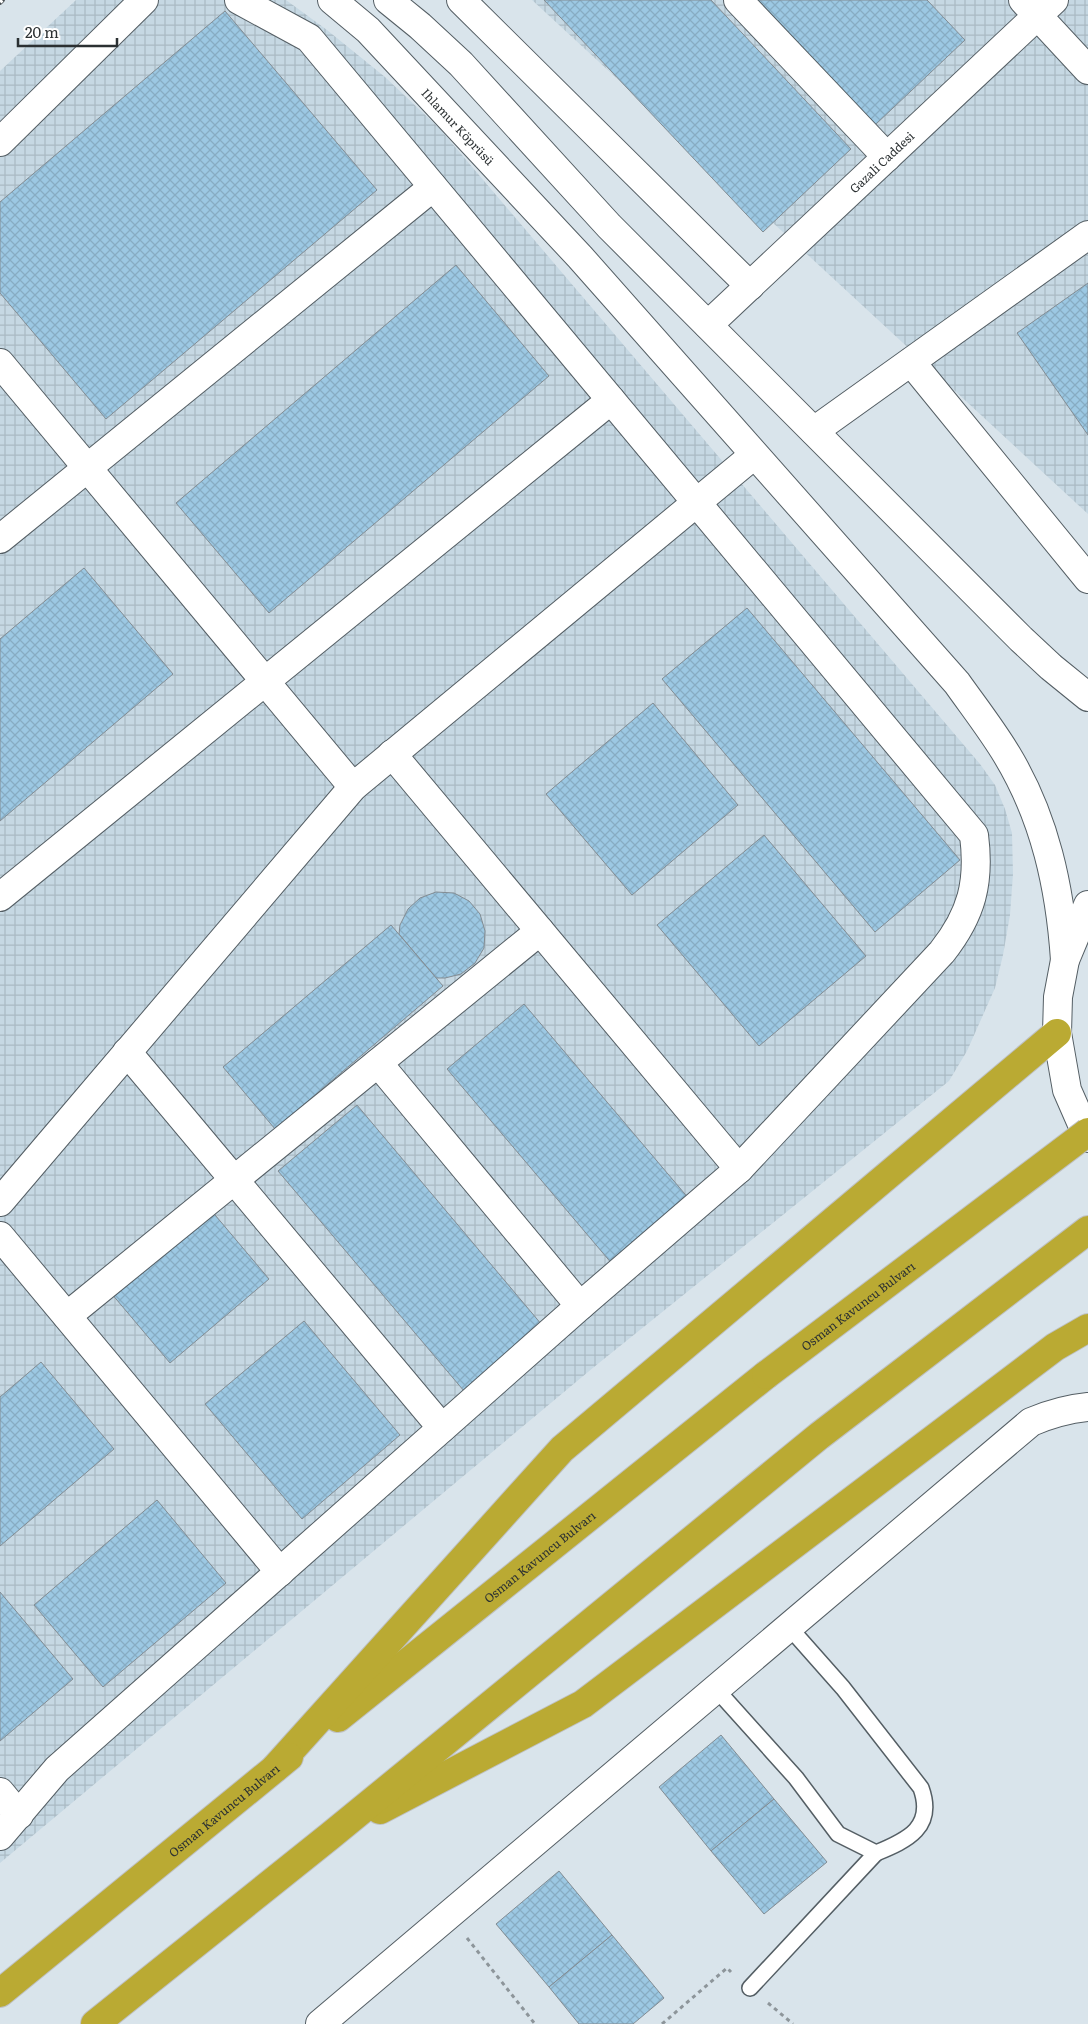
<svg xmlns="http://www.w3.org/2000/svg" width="1088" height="2024" viewBox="0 0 1088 2024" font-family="Literata,serif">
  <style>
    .industrial { fill: url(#industrial-grid) }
    .building { fill: url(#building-cross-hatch); stroke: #828c93 }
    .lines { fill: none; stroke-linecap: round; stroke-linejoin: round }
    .service-casing { stroke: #545e64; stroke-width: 18 }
    .minor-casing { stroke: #545e64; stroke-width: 30 }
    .tertiary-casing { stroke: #545e64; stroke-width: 30 }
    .trunk-casing { stroke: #bfc1c2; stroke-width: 30 }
    .path { stroke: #8d959a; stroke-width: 3; stroke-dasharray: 4 4; stroke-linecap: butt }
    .service { stroke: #fff; stroke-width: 15 }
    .minor { stroke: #fff; stroke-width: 28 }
    .tertiary { stroke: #fff; stroke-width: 28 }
    .trunk { stroke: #baaa33; stroke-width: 28 }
    .rail-casing { stroke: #484e51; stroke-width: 5.5 }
    .rail { stroke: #fff; stroke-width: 4; stroke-dasharray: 11; stroke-linecap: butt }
    .trunk-bridge-casing { stroke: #bfc1c2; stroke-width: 30; stroke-linecap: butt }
    .trunk-bridge { stroke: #baaa33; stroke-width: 28 }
    .labels { text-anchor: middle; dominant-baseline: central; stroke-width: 5; stroke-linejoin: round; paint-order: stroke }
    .street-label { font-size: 12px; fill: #2b3032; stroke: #fff }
  </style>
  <defs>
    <pattern id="industrial-grid" width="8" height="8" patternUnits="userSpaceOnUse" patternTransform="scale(1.25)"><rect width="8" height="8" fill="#c6d8e3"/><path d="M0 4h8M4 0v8" fill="none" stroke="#aabac3"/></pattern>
    <pattern id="building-cross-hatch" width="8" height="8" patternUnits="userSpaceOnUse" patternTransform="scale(1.25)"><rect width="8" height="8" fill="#9cc8e3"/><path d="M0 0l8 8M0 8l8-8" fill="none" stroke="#87acc3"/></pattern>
  </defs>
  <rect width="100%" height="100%" fill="#d9e4eb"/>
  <!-- industrial -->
  <g class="industrial">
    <polygon points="76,0 286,0 327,30 385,77 439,128 980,764 995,785 1005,809 1012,833 1013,874 1010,915 1003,955 995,988 967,1051 949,1081 594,1367 0,1863 0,71"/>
    <polygon points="532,0 1088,0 1088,514"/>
  </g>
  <!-- building -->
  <g class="building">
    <polygon points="544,0 711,0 851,149 763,232"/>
    <polygon points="757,0 927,0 965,40 875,125"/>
    <polygon points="225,11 377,190 106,419 0,293 0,202"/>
    <polygon points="456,265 549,376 269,613 176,503"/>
    <polygon points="1088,283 1088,435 1017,333"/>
    <polygon points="84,568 173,674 0,821 0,639"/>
    <polygon points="747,608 960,860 875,932 662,679"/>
    <polygon points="653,703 738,805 632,895 546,794"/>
    <polygon points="764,835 866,956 759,1046 657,925"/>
    <polygon points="436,892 454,893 469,901 480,914 485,931 484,948 475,963 461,974 445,978 436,978 399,934 400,925 408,909 420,898"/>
    <polygon points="391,925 443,986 275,1129 223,1067"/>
    <polygon points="524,1004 690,1200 613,1265 447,1069"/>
    <polygon points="357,1105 542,1325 464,1391 278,1171"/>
    <polygon points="210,1209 269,1279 170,1363 111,1293"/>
    <polygon points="304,1321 400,1435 302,1519 205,1404"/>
    <polygon points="41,1362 114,1449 0,1546 0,1397"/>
    <polygon points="157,1500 226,1583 103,1687 34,1605"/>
    <polygon points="0,1592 73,1679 0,1741"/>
    <polygon points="721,1735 774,1799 711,1851 659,1787"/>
    <polygon points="774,1799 827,1862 764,1914 711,1851"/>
    <polygon points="559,1871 612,1935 549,1987 496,1924"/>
    <polygon points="612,1935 664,1998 633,2024 579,2024 549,1987"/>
  </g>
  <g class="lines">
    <!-- service casing -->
    <g class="service-casing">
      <g id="service">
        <path d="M716 1689 796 1778 838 1834 876 1853C908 1840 935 1827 921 1788L843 1688 789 1627"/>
        <polyline points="750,1988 876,1853"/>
      </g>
    </g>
    <!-- minor casing -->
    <g class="minor-casing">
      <g id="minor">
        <polyline points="461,0 750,286"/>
        <polyline points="738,0 887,157"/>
        <polyline points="1023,0 1088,70"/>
        <polyline points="0,142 144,0"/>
        <path id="s1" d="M708 325 1054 0"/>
        <polyline points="911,362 1088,579"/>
        <polyline points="0,363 353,787"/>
        <polyline points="814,431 1088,235"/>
        <polyline points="0,539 433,187"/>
        <polyline points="392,754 739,1169"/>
        <polyline points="0,897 611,400"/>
        <polyline points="127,1052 442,1428"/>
        <polyline points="378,1063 580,1306"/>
        <polyline points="0,1202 353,787 754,455"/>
        <polyline points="0,1236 280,1572"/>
        <polyline points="67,1316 540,931"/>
        <polyline points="0,1792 19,1815"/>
        <path d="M0 1836 57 1769 580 1306 739 1169 942 952C972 914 980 882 974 835L309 38 239 0"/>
        <path d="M320 2024 1031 1422C1050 1414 1067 1409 1088 1407"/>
      </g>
    </g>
    <!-- tertiary casing -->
    <g class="tertiary-casing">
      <g id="tertiary">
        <path id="s2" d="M332 0 368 30 580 257 957 683C974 707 992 730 1007 755 1045 818 1060 887 1065 960"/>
        <polyline points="388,0 420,26 461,64 609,226 1021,639 1051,667 1088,697"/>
        <polyline points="1088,905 1065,960 1058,997 1057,1033 1067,1090 1088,1138"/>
      </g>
    </g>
    <!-- trunk casing -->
    <g class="trunk-casing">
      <g id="trunk">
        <path id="s3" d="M338 1718 766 1375"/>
        <polyline points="275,1768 562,1449 1057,1033"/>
        <polyline points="380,1810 583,1704 1055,1347 1088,1328"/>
        <path id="s4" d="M0 1993 289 1757"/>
        <polyline points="95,2024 330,1836 819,1436 1088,1230"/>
      </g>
    </g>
    <!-- path -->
    <g class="path">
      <polyline points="467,1938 535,2024"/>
      <polyline points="768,2003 793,2024"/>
      <polyline points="662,2024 727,1968 731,1972"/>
    </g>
    <!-- service -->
    <use href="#service" class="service"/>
    <!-- minor -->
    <use href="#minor" class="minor"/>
    <!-- tertiary -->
    <use href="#tertiary" class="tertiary"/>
    <!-- trunk -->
    <use href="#trunk" class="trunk"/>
    <!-- rail casing -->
    <g class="rail-casing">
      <polyline id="rail" points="0,2 2,0"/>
    </g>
    <!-- rail -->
    <use href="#rail" class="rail"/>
    <!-- trunk-bridge casing -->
    <g class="trunk-bridge-casing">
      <g id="trunk-bridge">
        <path id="s5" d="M766 1375 1088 1132"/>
      </g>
    </g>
    <!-- trunk-bridge -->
    <use href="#trunk-bridge" class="trunk-bridge"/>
  </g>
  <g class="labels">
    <!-- street labels -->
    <g class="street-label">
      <text stroke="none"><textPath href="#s2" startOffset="179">Ihlamur Köprüsü</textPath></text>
      <text stroke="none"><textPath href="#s1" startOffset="238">Gazali Caddesi</textPath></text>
      <text stroke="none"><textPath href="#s5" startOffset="115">Osman Kavuncu Bulvarı</textPath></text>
      <text stroke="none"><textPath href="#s3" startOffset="258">Osman Kavuncu Bulvarı</textPath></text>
      <text stroke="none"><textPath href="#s4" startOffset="289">Osman Kavuncu Bulvarı</textPath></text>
    </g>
  </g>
  <!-- scale -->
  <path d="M18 38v8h99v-8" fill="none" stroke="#2b3032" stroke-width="2.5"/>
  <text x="25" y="38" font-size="15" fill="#2b3032" stroke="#ffffff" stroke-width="4" paint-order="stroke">20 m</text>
</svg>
